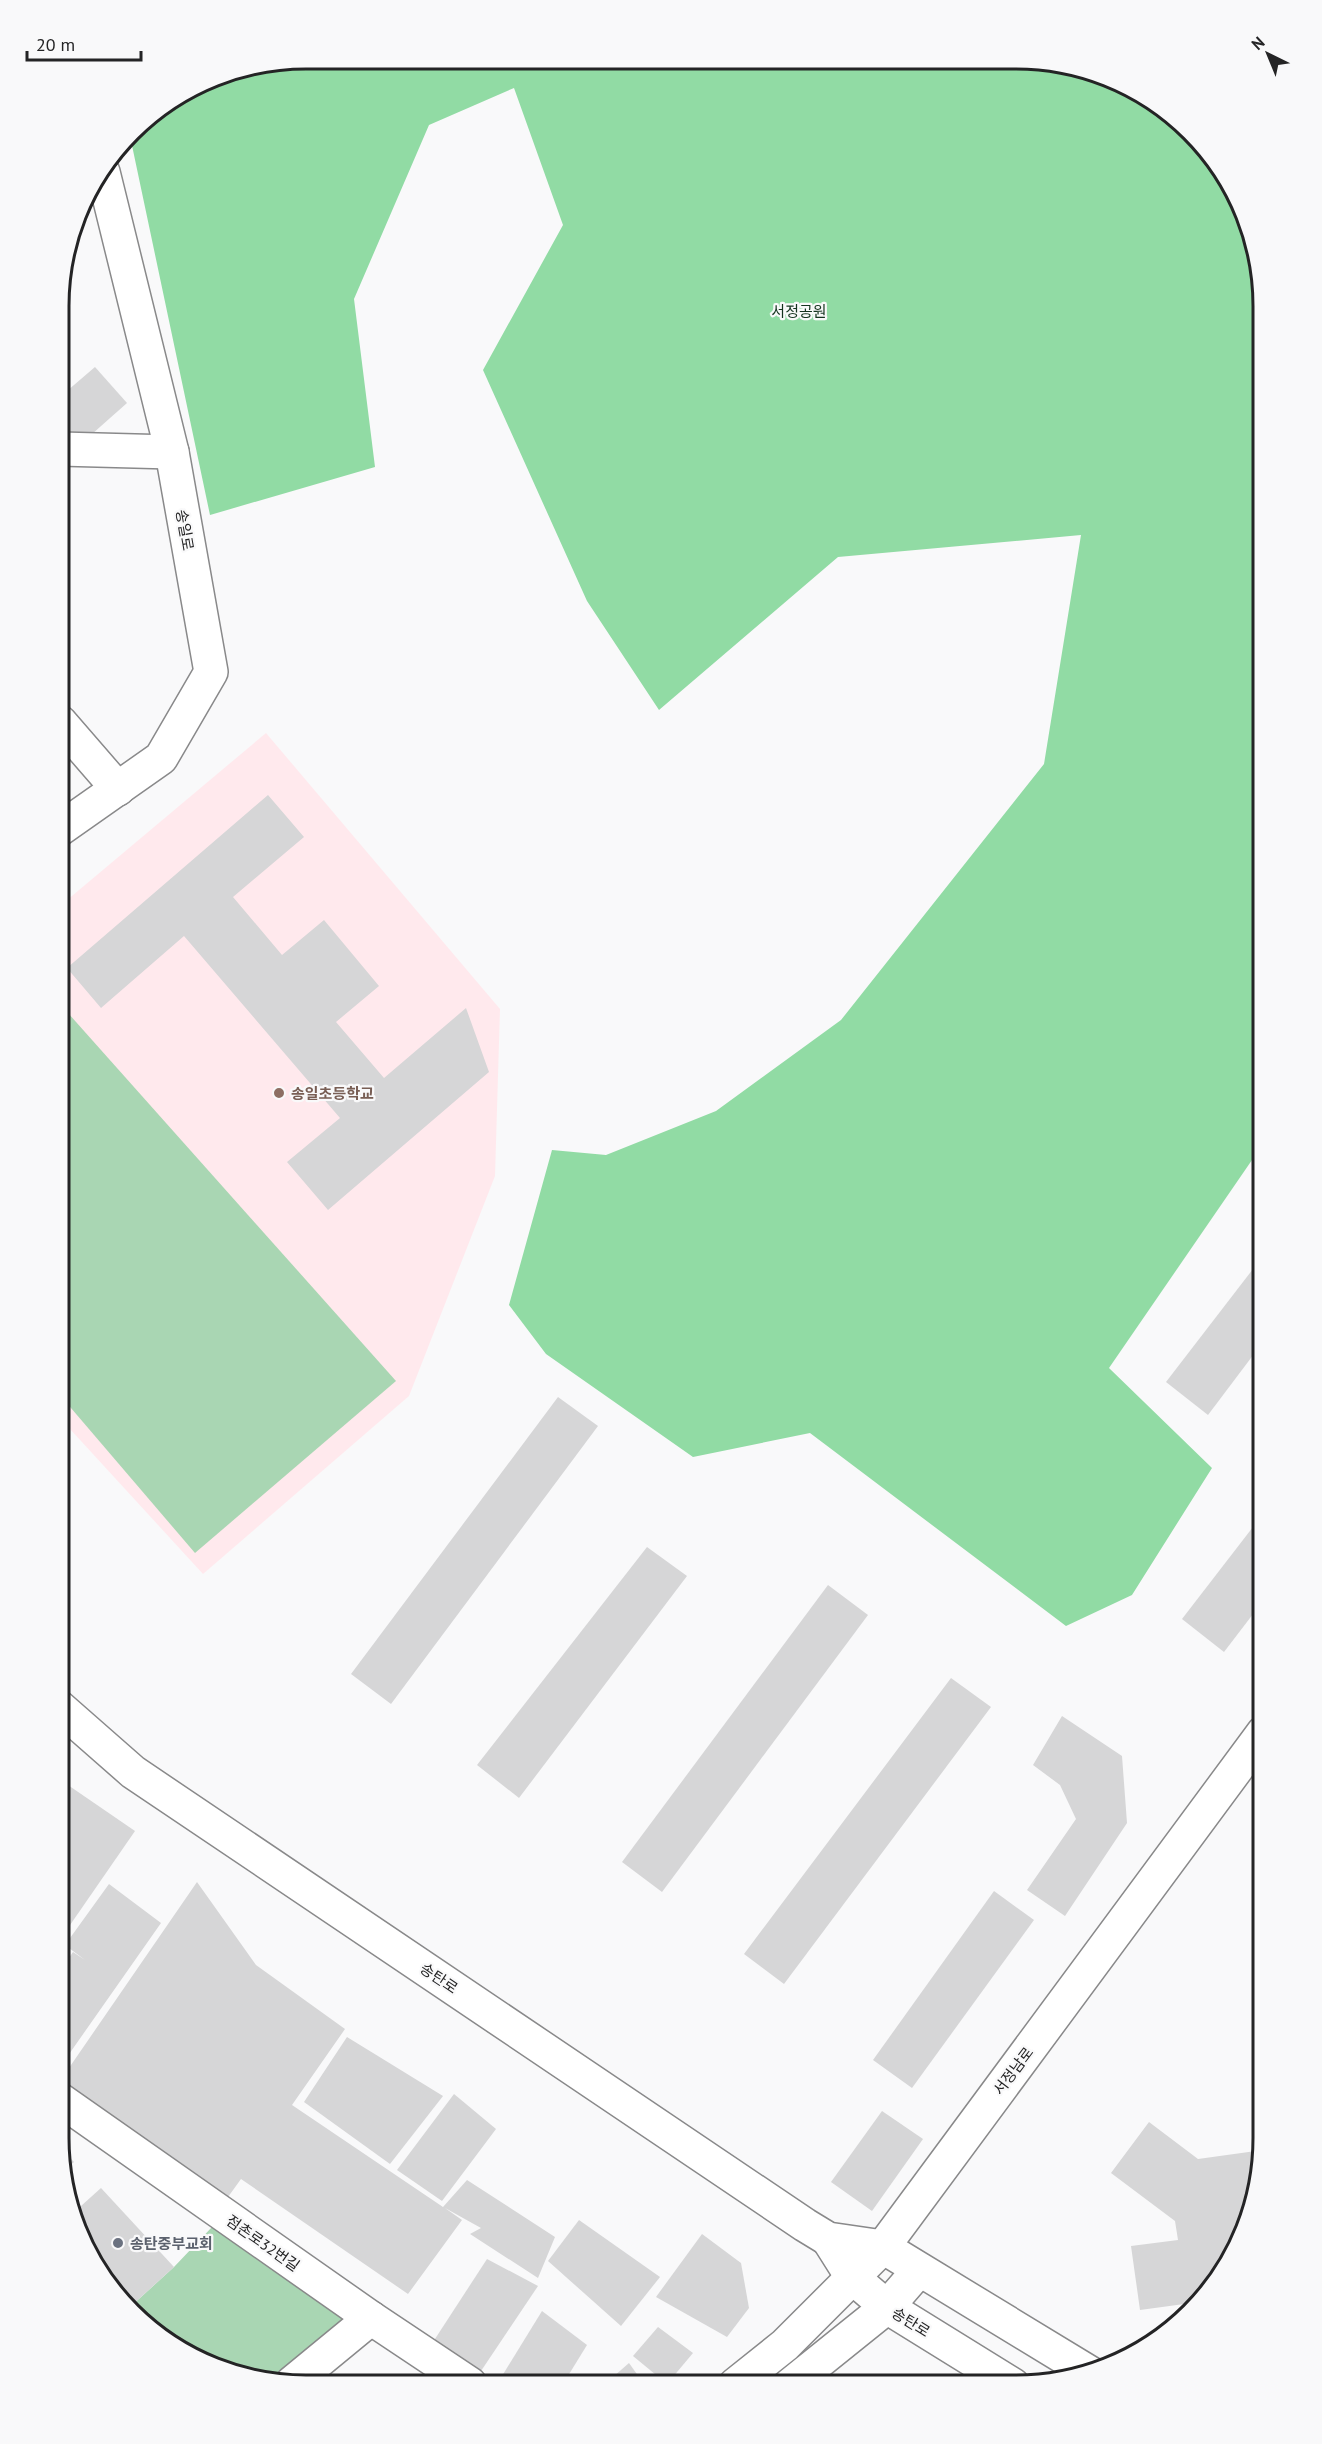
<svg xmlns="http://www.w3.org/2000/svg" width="1322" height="2444" viewBox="0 0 1322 2444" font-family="'PT Sans','Noto Sans KR',sans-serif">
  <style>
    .education { fill: #ffe9ed }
    .green { fill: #a9d6b3 }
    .forest { fill: #91dba4 }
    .building { fill: #d6d6d7 }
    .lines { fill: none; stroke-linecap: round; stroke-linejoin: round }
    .minor-casing { stroke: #89898a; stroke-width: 36 }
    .major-casing { stroke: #89898a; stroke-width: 36 }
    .minor { stroke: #fff; stroke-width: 33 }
    .major { stroke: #fff; stroke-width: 33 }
    .education-dot { fill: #8d6e63; stroke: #f9f9fa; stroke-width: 2 }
    .worship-dot { fill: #6b7280; stroke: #f9f9fa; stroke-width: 2 }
    .labels { text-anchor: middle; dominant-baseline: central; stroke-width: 4.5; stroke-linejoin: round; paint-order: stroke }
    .park-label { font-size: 15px; fill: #14331e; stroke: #f9f9fa }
    .street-label { font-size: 15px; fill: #242425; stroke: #f9f9fa }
    .education-label { font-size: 15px; font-weight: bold; fill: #785e54; stroke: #f9f9fa; text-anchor: start }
    .worship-label { font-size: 15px; font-weight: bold; fill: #5b616d; stroke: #f9f9fa; text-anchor: start }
    .rim { fill: none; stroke: #242425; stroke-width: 3 }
  </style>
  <rect width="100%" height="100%" fill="#f9f9fa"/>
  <!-- education -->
  <polygon class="education" points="266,733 500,1009 495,1176 409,1396 203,1574 59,1417 60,906"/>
  <!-- green -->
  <g class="green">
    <polygon points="60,1004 396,1381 195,1553 59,1394"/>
    <path d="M212 2227 351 2321 275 2383C223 2375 164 2348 129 2308L174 2267Z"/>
  </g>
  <!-- forest -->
  <polygon class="forest" points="306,59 1064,63 1125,84 1179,120 1222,168 1250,226 1263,306 1263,1144 1109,1368 1212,1468 1132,1595 1066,1626 810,1433 693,1457 546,1354 509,1305 552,1150 606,1155 716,1111 841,1020 1044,764 1081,535 838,557 659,710 587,601 483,370 563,225 514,88 429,125 354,299 375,467 210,515 130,136 142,120 211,77"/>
  <!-- building -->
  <g class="building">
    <polygon points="95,367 127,403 83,442 60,423 60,397"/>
    <polygon points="268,795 304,837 233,897 282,955 324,920 379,986 336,1022 384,1078 466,1008 489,1072 328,1210 287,1162 340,1118 184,936 101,1008 67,968"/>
    <polygon points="1263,1256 1263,1342 1208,1415 1166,1382"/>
    <polygon points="558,1397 598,1426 391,1704 351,1674"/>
    <polygon points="1263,1514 1263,1601 1224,1652 1182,1619"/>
    <polygon points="647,1547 687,1576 519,1798 477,1765"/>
    <polygon points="828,1585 868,1615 662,1892 622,1862"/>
    <polygon points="951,1678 991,1707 784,1984 744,1954"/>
    <polygon points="1062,1716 1122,1756 1127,1823 1065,1916 1027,1890 1076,1819 1060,1785 1033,1765"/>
    <polygon points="65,1783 135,1831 59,1941 59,1792"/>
    <polygon points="197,1882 256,1965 345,2029 292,2105 443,2207 467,2180 555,2237 538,2278 470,2234 481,2228 445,2208 462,2220 408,2294 241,2179 228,2197 60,2081"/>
    <polygon points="109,1884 161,1923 60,2067 59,2066 59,1972 73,1952 85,1960 65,1945"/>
    <polygon points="994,1891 1034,1920 912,2088 873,2060"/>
    <polygon points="347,2037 443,2096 390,2164 304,2102"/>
    <polygon points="454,2094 496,2129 442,2201 397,2170"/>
    <polygon points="882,2111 923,2139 872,2211 831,2182"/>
    <polygon points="1149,2122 1198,2159 1263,2150 1263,2155 1245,2233 1213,2288 1199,2302 1140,2310 1131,2246 1178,2240 1175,2221 1111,2173"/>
    <polygon points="60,2147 74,2162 64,2171"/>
    <polygon points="101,2188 174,2267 129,2308 100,2276 72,2218 71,2215"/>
    <polygon points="579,2220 660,2277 621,2326 548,2261"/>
    <polygon points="702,2234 741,2263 749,2308 727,2337 656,2297"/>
    <polygon points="487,2259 538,2286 481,2371 433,2342"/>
    <polygon points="542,2311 587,2345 563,2384 497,2384"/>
    <polygon points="658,2327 693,2353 667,2384 633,2356"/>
    <polygon points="629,2363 644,2384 605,2384"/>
  </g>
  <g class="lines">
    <!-- minor casing -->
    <g class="minor-casing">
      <g id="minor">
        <polyline points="60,449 172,452"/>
        <polyline points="60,722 118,789"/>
        <polyline points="60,829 161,758 211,672 172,452 103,172"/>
        <polyline points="59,2099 371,2318 470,2384"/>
        <polyline points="292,2383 371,2318"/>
        <polyline points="735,2385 785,2345 883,2247 1263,1733"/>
        <polyline points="790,2385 887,2307 919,2270"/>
      </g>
    </g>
    <!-- major casing -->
    <g class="major-casing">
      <g id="major">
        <polyline points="59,1707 133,1772 805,2225 828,2239 883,2247 1090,2373"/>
        <polyline points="828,2239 852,2277 887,2307 1013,2385"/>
      </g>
    </g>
    <!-- minor -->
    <use href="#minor" class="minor"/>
    <!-- major -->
    <use href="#major" class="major"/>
  </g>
  <!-- markers -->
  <circle class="education-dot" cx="279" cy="1093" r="6"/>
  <circle class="worship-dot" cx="118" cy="2243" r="6"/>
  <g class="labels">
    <!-- park labels -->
    <g class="park-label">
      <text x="799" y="311">서정공원</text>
    </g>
    <!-- street labels -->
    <g class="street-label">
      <text transform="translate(185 530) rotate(80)">송일로</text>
      <text transform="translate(439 1978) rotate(34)">송탄로</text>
      <text transform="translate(1013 2071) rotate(-53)">서정남로</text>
      <text transform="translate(263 2243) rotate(35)">점촌로32번길</text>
      <text transform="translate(911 2322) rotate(32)">송탄로</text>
    </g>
    <!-- education labels -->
    <g class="education-label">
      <text x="291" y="1093">송일초등학교</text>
    </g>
    <!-- worship labels -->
    <g class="worship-label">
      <text x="130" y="2243">송탄중부교회</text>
    </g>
  </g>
  <!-- crop -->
  <path d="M0 0H1322V2444H0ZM306 69H1016A237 237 0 0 1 1253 306V2138A237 237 0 0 1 1016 2375H306A237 237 0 0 1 69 2138V306A237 237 0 0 1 306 69Z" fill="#f9f9fa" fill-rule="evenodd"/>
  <path class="rim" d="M306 69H1016A237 237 0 0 1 1253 306V2138A237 237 0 0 1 1016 2375H306A237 237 0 0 1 69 2138V306A237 237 0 0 1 306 69Z"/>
  <!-- north arrow -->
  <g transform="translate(1268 54) rotate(317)" stroke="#f9f9fa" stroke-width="4.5" paint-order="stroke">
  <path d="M0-4.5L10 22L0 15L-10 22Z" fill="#242425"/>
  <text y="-9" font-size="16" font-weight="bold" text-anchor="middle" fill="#242425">N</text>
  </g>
  <!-- scale -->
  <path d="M27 51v9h114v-9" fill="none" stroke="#242425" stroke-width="3"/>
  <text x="36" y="51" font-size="18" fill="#242425" stroke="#f9f9fa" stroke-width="4.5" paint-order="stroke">20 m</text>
</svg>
